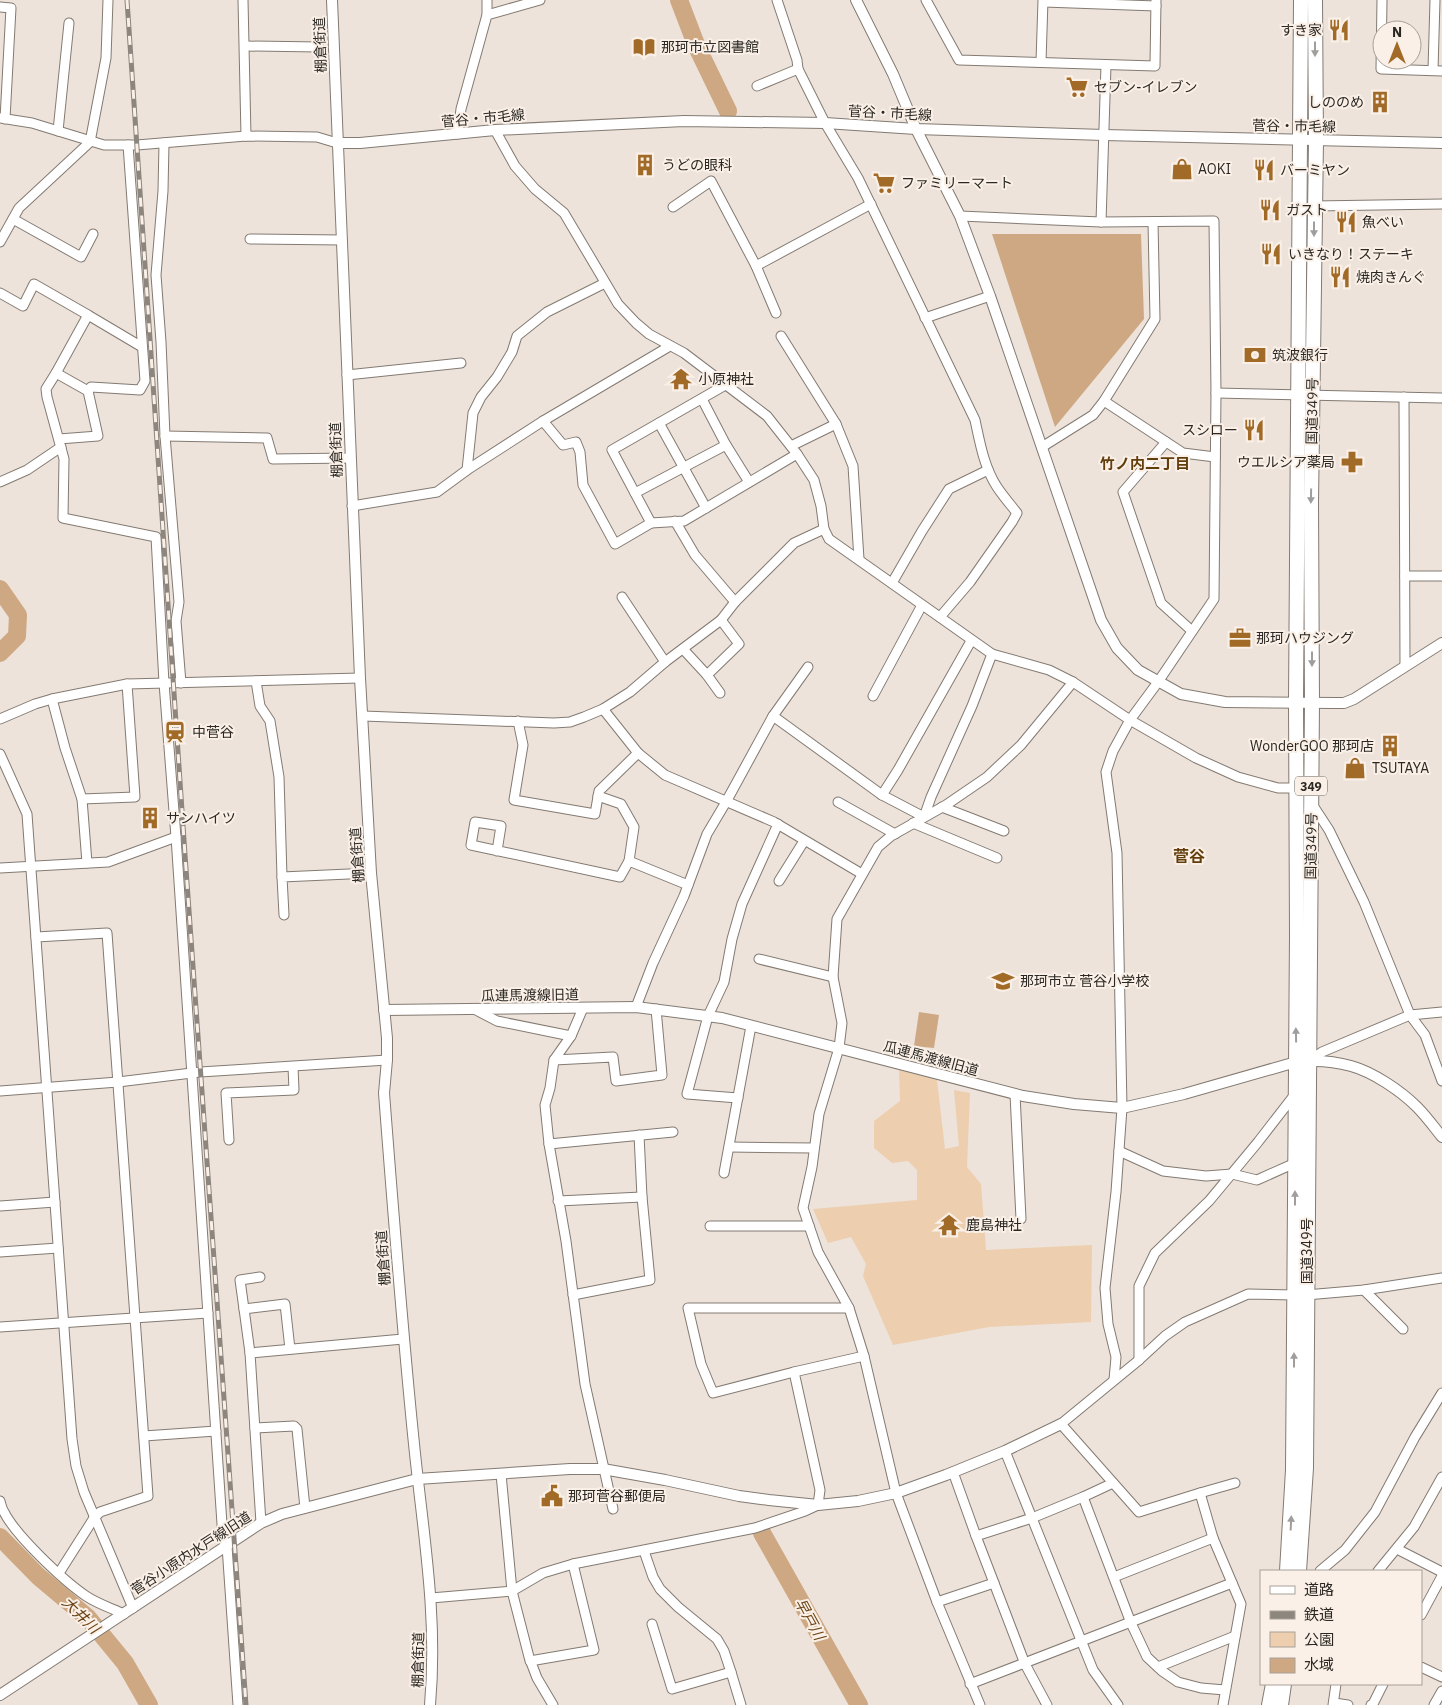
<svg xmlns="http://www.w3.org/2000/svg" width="1442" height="1705" viewBox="0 0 1442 1705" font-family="'IBM Plex Sans','Noto Sans JP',sans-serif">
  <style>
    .green { fill: #edceaf }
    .water { fill: #cea882 }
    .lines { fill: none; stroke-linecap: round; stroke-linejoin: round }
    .river { stroke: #cea882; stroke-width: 18 }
    .minor-casing { stroke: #837a72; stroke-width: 11 }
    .tertiary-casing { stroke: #837a72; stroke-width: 12 }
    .trunk-casing { stroke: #837a72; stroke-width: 16 }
    .minor { stroke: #fff; stroke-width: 9 }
    .tertiary { stroke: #fff; stroke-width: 10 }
    .trunk { stroke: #fff; stroke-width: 14 }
    .rail-casing { stroke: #8c867f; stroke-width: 5 }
    .rail { stroke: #faf0e7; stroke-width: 3; stroke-dasharray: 9; stroke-linecap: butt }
    .oneway { fill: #a09e9c }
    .labels { text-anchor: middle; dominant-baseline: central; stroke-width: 4; stroke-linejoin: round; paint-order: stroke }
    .shield { fill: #faf0e7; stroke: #69645e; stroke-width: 1 }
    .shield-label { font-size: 12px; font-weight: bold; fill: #2b2824 }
    .poi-label { font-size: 14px; fill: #2b2824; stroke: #faf0e7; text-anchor: start }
    .street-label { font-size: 14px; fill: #2b2824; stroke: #faf0e7 }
    .neighbourhood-label { font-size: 15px; font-weight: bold; fill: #633e0d; stroke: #faf0e7 }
    .water-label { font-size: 15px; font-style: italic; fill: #6c4619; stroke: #faf0e7 }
    .quarter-label { font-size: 16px; font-weight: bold; fill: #633e0d; stroke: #faf0e7 }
  </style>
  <rect width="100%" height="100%" fill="#ede3da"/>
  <!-- green -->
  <polygon class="green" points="899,1070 937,1080 945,1149 959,1146 954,1090 970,1093 967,1167 981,1184 986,1250 1092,1245 1091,1322 989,1327 893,1345 863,1276 866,1264 851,1237 828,1243 813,1209 917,1200 917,1170 908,1161 892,1163 874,1148 874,1121 900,1101"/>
  <!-- water -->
  <g class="water">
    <polygon points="992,234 1141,234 1144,319 1055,427"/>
    <polygon points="919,1012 939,1015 934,1048 914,1046"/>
  </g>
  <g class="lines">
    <!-- river -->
    <g class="river">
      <polyline points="679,0 697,47 728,111"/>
      <polyline points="0,589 18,615 17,636 0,653"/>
      <polyline points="762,1533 859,1705"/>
      <polyline points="0,1537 38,1576 88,1618 125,1663 149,1705"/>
    </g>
    <!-- minor casing -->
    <g class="minor-casing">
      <g id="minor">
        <polyline points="243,0 246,136"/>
        <polyline points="487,0 487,15"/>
        <path d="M777 0 797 60 798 69 825 123 858 178 975 420C980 443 984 467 997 487 1003 496 1010 504 1017 513L1012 522 970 582 940 617"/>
        <polyline points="926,0 959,60 1155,66 1156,0"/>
        <polyline points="1382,0 1381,69 1442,71"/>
        <polyline points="1044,2 1156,6"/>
        <polyline points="0,7 11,8 5,119"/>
        <polyline points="245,46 319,47"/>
        <polyline points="1041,62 1043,0"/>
        <polyline points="1433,70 1435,0"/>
        <polyline points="757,86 798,69"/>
        <polyline points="0,118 32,123 104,145 137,145 246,136 317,137 337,143"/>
        <polyline points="495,130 515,166 535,189 564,213 618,304 636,323 649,334 684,353 767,416 797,454 814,480 821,506 824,529"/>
        <polyline points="58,131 69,23"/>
        <polyline points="458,134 461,109 487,15 540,0"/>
        <polyline points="164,143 163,191 156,275 161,342 165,436 179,602 176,621 181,683"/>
        <polyline points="128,145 145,381 140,390 91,387 88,391 56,373 88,315 142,347"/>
        <polyline points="1314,206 1442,204"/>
        <polyline points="673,207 711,181 756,266 871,204"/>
        <polyline points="960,216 1101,222 1214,221 1216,393 1214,599 1158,682 1130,720 1113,751 1106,772 1117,853 1122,1108 1116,1192 1105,1288 1108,1324 1116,1357 1114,1380"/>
        <polyline points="13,219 81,257 93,234"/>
        <polyline points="1101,222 1106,65"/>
        <polyline points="250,239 342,240"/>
        <polyline points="0,242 19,208 90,142 106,58 108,0"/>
        <polyline points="756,266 776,313"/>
        <polyline points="0,293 23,306 34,284 88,315"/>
        <polyline points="925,318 990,296"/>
        <polyline points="781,336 836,424 853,466 859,559"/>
        <polyline points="56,373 46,389 47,397 64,459 63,518 156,537 164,683 176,837 223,1539 227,1546 238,1705"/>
        <polyline points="347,375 461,363"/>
        <polyline points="727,384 612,450 651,523 684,521 797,454"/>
        <polyline points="1216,393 1442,398"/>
        <polyline points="1404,397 1405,665"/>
        <polyline points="1104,401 1183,453 1215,457"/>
        <polyline points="543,421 563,445 576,442 580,452 583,485 615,544 651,523"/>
        <polyline points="659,423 706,508"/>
        <polyline points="165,436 267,438 273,459 350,458"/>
        <polyline points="59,439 98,436 88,391"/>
        <polyline points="1166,442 1123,492 1161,603 1192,631"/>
        <polyline points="726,445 749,482"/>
        <polyline points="791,446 836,424"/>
        <polyline points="1042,447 1093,415 1104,401 1155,319 1153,222"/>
        <polyline points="467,470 473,413 481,397 497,377 512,352 517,336 547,312 605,283"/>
        <polyline points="0,482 27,470 61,447"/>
        <polyline points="635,493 726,445 702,399"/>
        <polyline points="352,506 437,492 467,470 543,421 670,346"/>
        <polyline points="675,521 695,555 735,602"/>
        <polyline points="1405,576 1442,576"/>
        <polyline points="892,583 922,531 949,489 988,470"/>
        <polyline points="622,597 665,662"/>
        <polyline points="683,649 707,675 720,693"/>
        <polyline points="707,675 739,644 721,620"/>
        <polyline points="256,681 260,706 270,721 279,777 282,877"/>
        <polyline points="873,696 922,605"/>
        <polyline points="52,699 65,748 82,799 87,863"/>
        <polyline points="363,716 554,723 570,722 584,717 603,709 630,692 665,662 721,620 735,602 794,543 824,529 829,539 992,654 1049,670 1073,682 1130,720 1196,758 1238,777 1278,788 1295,788"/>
        <polyline points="773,716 808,667"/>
        <polyline points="0,719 35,704 52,699 127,684 360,678"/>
        <polyline points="518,721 523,745 514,800 595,814 599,791 638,753 603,709"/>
        <polyline points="638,753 665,775 774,822 862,874"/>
        <polyline points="0,754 27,814 72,1439 76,1466 84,1492 133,1608"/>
        <polyline points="882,795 924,817 931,797 972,706 992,654"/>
        <polyline points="82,799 135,797 127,684"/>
        <polyline points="838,802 895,834"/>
        <polyline points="1312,804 1329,830 1364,902 1410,1015 1425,1035 1442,1081"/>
        <polyline points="942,807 1004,831"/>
        <polyline points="913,823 997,858"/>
        <polyline points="497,851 501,826 475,822 471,845 620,877 629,861 634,827 621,804 598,796"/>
        <polyline points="629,861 688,885"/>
        <polyline points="0,868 108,862 176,837"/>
        <polyline points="779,881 804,841"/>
        <polyline points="284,915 282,877 371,873"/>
        <polyline points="36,937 107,933 148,1496 100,1512 94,1518 59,1573"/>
        <polyline points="759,959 833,977"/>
        <polyline points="636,1007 653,963 684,896 707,834 726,802 773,716 882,795 898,770 971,641"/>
        <polyline points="583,1008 571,1036 554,1060 550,1088 545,1105 549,1144 673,1132"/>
        <polyline points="476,1010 497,1021 571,1036"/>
        <polyline points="554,1060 613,1057 616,1081 662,1075 656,1009"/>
        <polyline points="1309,1061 1322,1052 1410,1015 1442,1012"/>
        <polyline points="0,1091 118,1082 200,1072 387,1060"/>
        <polyline points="1015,1094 1021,1219"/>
        <polyline points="738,1098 687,1094 708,1016 724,982 732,939 742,904 778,824"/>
        <polyline points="639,1135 642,1197"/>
        <polyline points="229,1140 226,1093 294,1090 293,1067"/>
        <polyline points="549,1144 566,1241 585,1384 613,1509"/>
        <polyline points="729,1147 814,1148"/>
        <polyline points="1119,1151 1163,1171 1206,1176 1232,1174 1257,1180 1295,1163"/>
        <polyline points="724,1173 751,1026"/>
        <polyline points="558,1201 642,1197 650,1280 573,1295"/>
        <polyline points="0,1206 55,1202"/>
        <polyline points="710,1226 809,1226"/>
        <polyline points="0,1252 58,1248"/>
        <polyline points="1364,1290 1403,1329"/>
        <polyline points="1306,1295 1364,1290 1442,1278"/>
        <polyline points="244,1309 240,1280 260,1277"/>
        <polyline points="0,1327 208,1313"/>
        <polyline points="250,1353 403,1339"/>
        <polyline points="1139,1360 1139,1286 1155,1253 1209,1201 1258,1142 1296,1093"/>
        <polyline points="794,1372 713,1393 701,1364 688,1308 849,1308"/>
        <polyline points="255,1428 294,1426 297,1429 305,1508"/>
        <polyline points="144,1436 216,1431"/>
        <polyline points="1005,1451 1093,1670 1118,1705"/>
        <polyline points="953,1472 976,1536"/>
        <polyline points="501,1474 512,1591 529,1657 537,1678 553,1705"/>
        <polyline points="1200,1493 1235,1483"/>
        <polyline points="1083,1497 1113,1483"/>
        <path d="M0 1501C1 1505 2 1509 4 1512 16 1536 64 1581 86 1596 98 1604 111 1608 124 1614"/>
        <polyline points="261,1523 250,1353 244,1309 285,1304 290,1349"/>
        <polyline points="1397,1549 1442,1572"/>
        <polyline points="644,1551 653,1577 660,1589 678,1607 717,1639 724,1651 731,1672"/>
        <polyline points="1320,1571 1345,1550 1375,1512 1415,1437 1442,1393"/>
        <polyline points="1378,1571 1414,1527 1442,1477"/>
        <polyline points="1114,1577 1213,1538"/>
        <polyline points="431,1598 512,1591 543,1573 573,1564 755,1528 805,1511 818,1505 820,1490 794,1372 864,1356"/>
        <polyline points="937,1602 994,1583"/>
        <polyline points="1421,1615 1442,1576"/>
        <polyline points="652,1624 672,1689 731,1672 741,1705"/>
        <polyline points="530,1661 594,1650 573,1564"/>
        <polyline points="1158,1667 1235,1636"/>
        <polyline points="1421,1667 1442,1677"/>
        <polyline points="970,1684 1232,1583"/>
        <polyline points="1334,1703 1348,1705"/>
        <polyline points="980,1705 937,1602 896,1493 864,1356 849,1308 818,1252 803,1208 812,1167 819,1114 839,1048 842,1023 833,977 837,919 878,847 891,836 946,805 987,777 1021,745 1073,682"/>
        <polyline points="1047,1705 1025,1664 976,1536 1032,1518 1083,1497 1131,1623 1147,1657 1162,1671 1178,1682 1201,1688 1225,1690"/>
        <polyline points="1223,1705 1241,1604 1213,1538 1200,1493 1139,1512 1061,1424 1139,1360 1165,1336 1185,1322 1248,1294 1295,1295"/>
        <polyline points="1333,1705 1336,1684"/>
        <polyline points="1371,1705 1373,1704 1383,1684"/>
        <polyline points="1434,1705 1442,1691"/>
      </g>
    </g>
    <!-- tertiary casing -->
    <g class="tertiary-casing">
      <g id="tertiary">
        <path d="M332 0 360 678 371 873 387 1038V1060L384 1093C393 1210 402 1327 414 1444 423 1533 438 1615 430 1705"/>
        <polyline points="856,0 893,74 916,129 960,216 990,296 1101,620 1117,648 1138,670 1181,694 1225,702 1335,703 1344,703 1354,699 1442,643"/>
        <polyline points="337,143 360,143 495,130 684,121 825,123 916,129 1104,135 1442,143"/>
        <path d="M384 1010 636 1007 722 1018 1023 1096 1074 1104 1122 1108 1184 1094 1296 1062C1314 1060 1333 1061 1351 1066 1373 1072 1401 1091 1417 1107 1426 1116 1434 1127 1442 1137"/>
        <polyline points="0,1695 261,1523 282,1514 305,1508 417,1479 570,1469 603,1469 665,1480 739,1496 769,1500 818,1505 858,1501 896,1493 946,1475 1005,1451 1061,1424"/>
      </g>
    </g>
    <!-- trunk casing -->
    <g class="trunk-casing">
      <g id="trunk">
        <polyline points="1287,1571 1293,1470 1297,934 1296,702 1301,0"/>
        <polyline points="1299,1571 1306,1468 1312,702 1311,503 1316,140 1315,0"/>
        <polyline points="1269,1705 1273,1684"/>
        <polyline points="1281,1705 1284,1684"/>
      </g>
    </g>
    <!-- minor -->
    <use href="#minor" class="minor"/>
    <!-- tertiary -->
    <use href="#tertiary" class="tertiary"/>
    <!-- trunk -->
    <use href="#trunk" class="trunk"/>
    <!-- rail casing -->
    <g class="rail-casing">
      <polyline id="rail" points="127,0 185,855 246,1705"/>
    </g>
    <!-- rail -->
    <use href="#rail" class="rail"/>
  </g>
  <!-- one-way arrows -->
  <defs><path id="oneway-solid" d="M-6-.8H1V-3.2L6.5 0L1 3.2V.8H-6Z" transform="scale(1.25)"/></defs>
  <g class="oneway">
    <use href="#oneway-solid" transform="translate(1315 49) rotate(90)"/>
    <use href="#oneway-solid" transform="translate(1314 229) rotate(90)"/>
    <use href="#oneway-solid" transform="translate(1311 496) rotate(91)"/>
    <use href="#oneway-solid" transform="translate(1312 659) rotate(90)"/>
    <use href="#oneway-solid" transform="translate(1296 1035) rotate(-91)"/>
    <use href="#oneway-solid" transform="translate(1295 1198) rotate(-90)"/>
    <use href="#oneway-solid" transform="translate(1294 1360) rotate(-90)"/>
    <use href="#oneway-solid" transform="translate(1291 1523) rotate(-87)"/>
  </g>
  <!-- icons -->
  <defs>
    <g id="restaurant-bare" transform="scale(1.725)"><path d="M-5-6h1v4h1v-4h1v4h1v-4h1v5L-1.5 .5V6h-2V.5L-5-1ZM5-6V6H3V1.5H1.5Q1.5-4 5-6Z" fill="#a26a27" stroke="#faf0e7" stroke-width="2.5" paint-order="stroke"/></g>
    <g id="library-bare" transform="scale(1.725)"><path d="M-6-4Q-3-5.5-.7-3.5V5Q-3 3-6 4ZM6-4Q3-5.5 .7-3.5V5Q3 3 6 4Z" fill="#a26a27" stroke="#faf0e7" stroke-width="2.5" paint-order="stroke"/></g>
    <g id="supermarket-bare" transform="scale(1.725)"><path d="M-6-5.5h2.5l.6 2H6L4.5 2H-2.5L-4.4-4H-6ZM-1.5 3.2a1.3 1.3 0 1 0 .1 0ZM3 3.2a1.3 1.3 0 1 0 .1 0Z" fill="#a26a27" stroke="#faf0e7" stroke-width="2.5" paint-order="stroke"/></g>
    <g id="building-bare" transform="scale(1.725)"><path d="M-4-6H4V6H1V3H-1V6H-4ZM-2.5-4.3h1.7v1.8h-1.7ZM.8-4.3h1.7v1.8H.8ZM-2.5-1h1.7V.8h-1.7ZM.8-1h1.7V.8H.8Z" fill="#a26a27" stroke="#faf0e7" stroke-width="2.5" paint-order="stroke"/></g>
    <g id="shop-bare" transform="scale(1.725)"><path d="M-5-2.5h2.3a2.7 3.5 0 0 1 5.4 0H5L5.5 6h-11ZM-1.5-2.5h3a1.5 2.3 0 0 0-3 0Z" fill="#a26a27" stroke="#faf0e7" stroke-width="2.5" paint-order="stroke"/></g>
    <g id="bank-bare" transform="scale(1.725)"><path d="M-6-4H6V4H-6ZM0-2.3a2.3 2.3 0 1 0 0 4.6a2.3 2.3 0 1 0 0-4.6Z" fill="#a26a27" stroke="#faf0e7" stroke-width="2.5" paint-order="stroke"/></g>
    <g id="temple-bare" transform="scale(1.725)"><path d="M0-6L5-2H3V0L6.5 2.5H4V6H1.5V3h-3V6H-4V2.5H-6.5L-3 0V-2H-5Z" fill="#a26a27" stroke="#faf0e7" stroke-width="2.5" paint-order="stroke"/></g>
    <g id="pharmacy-bare" transform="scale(1.725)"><path d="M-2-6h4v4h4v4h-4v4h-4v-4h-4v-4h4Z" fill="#a26a27" stroke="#faf0e7" stroke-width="2.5" paint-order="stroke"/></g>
    <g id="office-bare" transform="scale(1.725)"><path d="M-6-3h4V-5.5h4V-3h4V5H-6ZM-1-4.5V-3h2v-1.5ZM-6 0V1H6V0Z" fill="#a26a27" stroke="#faf0e7" stroke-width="2.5" paint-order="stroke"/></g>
    <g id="station-bare" transform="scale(1.725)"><path d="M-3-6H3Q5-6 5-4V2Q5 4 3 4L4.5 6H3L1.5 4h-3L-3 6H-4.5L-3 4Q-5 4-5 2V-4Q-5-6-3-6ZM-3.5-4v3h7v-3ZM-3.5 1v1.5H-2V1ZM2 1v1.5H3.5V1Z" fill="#a26a27" stroke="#faf0e7" stroke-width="2.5" paint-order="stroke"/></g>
    <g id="school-bare" transform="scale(1.725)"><path d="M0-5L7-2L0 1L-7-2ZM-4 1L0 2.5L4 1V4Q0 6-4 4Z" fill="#a26a27" stroke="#faf0e7" stroke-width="2.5" paint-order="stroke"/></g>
    <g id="civic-bare" transform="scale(1.725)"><path d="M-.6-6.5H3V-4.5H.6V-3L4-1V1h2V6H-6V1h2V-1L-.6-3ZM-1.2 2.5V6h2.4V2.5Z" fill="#a26a27" stroke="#faf0e7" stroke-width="2.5" paint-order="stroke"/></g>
  </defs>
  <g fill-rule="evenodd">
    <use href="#restaurant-bare" x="1339" y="30"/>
    <use href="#library-bare" x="644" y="47"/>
    <use href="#supermarket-bare" x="1077" y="87"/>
    <use href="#building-bare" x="1380" y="102"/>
    <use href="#building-bare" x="645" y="165"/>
    <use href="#shop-bare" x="1182" y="169"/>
    <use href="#restaurant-bare" x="1264" y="170"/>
    <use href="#supermarket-bare" x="884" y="183"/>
    <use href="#restaurant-bare" x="1270" y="210"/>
    <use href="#restaurant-bare" x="1346" y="222"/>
    <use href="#restaurant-bare" x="1271" y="254"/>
    <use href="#restaurant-bare" x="1340" y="277"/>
    <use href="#bank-bare" x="1255" y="355"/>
    <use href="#temple-bare" x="681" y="379"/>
    <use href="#restaurant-bare" x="1254" y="430"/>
    <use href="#pharmacy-bare" x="1352" y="462"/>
    <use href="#office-bare" x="1240" y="638"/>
    <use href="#station-bare" x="175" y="732"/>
    <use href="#building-bare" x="1390" y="746"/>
    <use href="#shop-bare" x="1355" y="768"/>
    <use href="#building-bare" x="150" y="818"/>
    <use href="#school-bare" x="1003" y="981"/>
    <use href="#temple-bare" x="949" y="1225"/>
    <use href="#civic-bare" x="552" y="1496"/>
  </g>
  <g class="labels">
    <!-- shield labels -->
    <rect class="shield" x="1295" y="776.5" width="32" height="19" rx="4"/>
    <g class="shield-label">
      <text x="1311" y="786">349</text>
    </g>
    <!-- poi labels -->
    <g class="poi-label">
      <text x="1322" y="30" text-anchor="end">すき家</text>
      <text x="661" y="47">那珂市立図書館</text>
      <text x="1094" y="87">セブン-イレブン</text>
      <text x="1364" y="102" text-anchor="end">しののめ</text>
      <text x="662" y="165">うどの眼科</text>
      <text x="1198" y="169">AOKI</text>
      <text x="1280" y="170">バーミヤン</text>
      <text x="901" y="183">ファミリーマート</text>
      <text x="1286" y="210">ガスト</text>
      <text x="1362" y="222">魚べい</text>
      <text x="1288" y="254">いきなり！ステーキ</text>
      <text x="1356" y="277">焼肉きんぐ</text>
      <text x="1272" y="355">筑波銀行</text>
      <text x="698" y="379">小原神社</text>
      <text x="1238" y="430" text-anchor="end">スシロー</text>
      <text x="1335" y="462" text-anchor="end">ウエルシア薬局</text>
      <text x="1256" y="638">那珂ハウジング</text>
      <text x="192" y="732">中菅谷</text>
      <text x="1374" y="746" text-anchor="end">WonderGOO 那珂店</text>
      <text x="1372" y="768">TSUTAYA</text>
      <text x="166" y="818">サンハイツ</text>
      <text x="1020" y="981">那珂市立 菅谷小学校</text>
      <text x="966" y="1225">鹿島神社</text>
      <text x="568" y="1496">那珂菅谷郵便局</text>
    </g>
    <!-- street labels -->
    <g class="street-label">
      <text transform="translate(320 45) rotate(-92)">棚倉街道</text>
      <text transform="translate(890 113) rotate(3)">菅谷・市毛線</text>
      <text transform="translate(483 118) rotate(-5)">菅谷・市毛線</text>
      <text transform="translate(1294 126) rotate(1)">菅谷・市毛線</text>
      <text transform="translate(1312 411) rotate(-89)">国道349号</text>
      <text transform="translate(336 450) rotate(-92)">棚倉街道</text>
      <text transform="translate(1311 846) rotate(-89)">国道349号</text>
      <text transform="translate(357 855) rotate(-94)">棚倉街道</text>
      <text transform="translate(530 995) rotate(-1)">瓜連馬渡線旧道</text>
      <text transform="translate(931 1058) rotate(15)">瓜連馬渡線旧道</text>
      <text transform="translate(1307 1251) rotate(-90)">国道349号</text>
      <text transform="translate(383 1258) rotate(-94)">棚倉街道</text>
      <text transform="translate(191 1553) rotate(-33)">菅谷小原内水戸線旧道</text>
      <text transform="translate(418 1660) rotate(-89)">棚倉街道</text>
    </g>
    <!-- neighbourhood labels -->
    <g class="neighbourhood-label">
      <text x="1145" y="463">竹ノ内二丁目</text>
    </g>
    <!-- water labels -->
    <g class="water-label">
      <text transform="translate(81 1615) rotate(44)">大井川</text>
      <text transform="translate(810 1619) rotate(61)">早戸川</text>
    </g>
    <!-- quarter labels -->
    <g class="quarter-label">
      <text x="1189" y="856">菅谷</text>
    </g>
  </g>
  <!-- legend -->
  <rect x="1260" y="1570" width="162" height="115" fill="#faf0e7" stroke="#a7a099"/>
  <rect x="1270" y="1586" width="25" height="8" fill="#ffffff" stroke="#a7a099"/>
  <text x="1304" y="1595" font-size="15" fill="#2b2824">道路</text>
  <rect x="1270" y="1611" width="25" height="8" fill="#8c867f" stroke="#a7a099"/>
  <text x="1304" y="1620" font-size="15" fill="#2b2824">鉄道</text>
  <rect x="1270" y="1632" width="25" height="15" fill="#edceaf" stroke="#a7a099"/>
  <text x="1304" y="1645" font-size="15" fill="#2b2824">公園</text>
  <rect x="1270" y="1658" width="25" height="15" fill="#cea882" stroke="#a7a099"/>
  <text x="1304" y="1670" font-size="15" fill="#2b2824">水域</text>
  <!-- north arrow -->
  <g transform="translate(1397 45)"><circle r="24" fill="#faf0e7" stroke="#a7a099"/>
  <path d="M0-4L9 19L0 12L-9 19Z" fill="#a26a27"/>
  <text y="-8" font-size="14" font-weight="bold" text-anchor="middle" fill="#2b2824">N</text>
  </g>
</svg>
